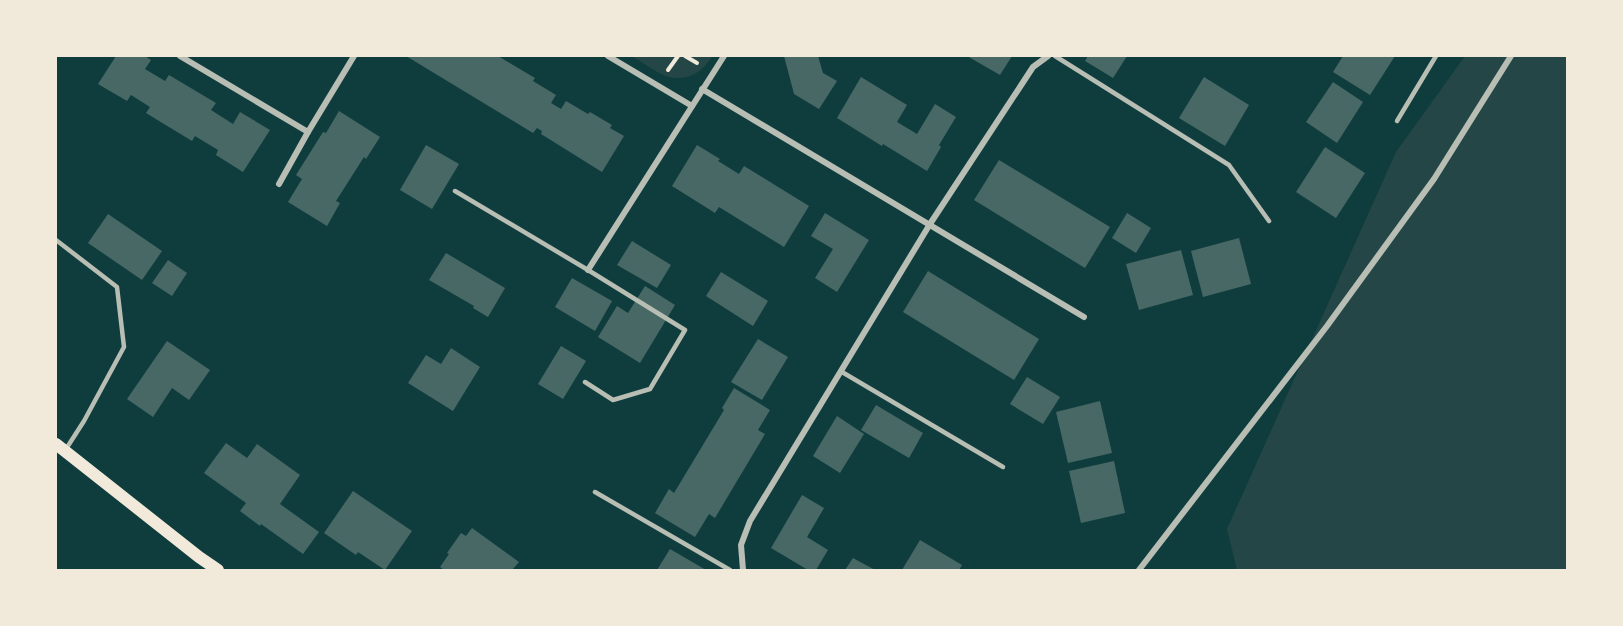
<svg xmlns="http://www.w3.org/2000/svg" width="1623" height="626" viewBox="0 0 1623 626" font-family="Jost,sans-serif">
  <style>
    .green { fill: #244646 }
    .building { fill: #486865 }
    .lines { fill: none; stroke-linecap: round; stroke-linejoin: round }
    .path { stroke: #f1e9da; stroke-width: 4 }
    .service { stroke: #b8beb3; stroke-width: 4.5 }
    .minor { stroke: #b8beb3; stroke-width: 6 }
    .secondary { stroke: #f1e9da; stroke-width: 12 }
  </style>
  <rect width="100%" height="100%" fill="#0f3d3e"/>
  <!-- green -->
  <g class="green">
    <path d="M632 56H712C703 72 689 81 669 77 660 75 640 61 632 56Z"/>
    <polygon points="1465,56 1567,56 1567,570 1237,570 1227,529 1396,152"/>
  </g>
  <!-- building -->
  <g class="building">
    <polygon points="116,56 145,56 151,60 145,69 165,81 169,75 216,103 211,110 233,124 240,112 270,130 243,172 216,155 218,150 195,136 192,141 146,113 150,107 131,95 127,101 98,84"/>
    <polygon points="406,56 498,56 535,78 533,81 556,95 551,103 561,109 566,101 588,114 590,112 612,125 610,128 624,136 602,172 541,134 542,131 537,128 533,133"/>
    <polygon points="784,56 818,56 823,73 837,81 819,109 794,94"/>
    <polygon points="967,56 1012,56 1000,75"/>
    <polygon points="1088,56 1127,56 1113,78 1085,61"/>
    <polygon points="1343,56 1395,56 1370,95 1333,72"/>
    <polygon points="861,77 907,105 897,122 917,134 935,104 956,117 939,145 941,147 927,171 883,144 882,146 837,118"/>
    <polygon points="1204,77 1249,105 1225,146 1179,118"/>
    <polygon points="1333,82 1363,102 1337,143 1306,122"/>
    <polygon points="339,111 380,137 366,159 364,157 336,201 340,203 327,226 288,202 302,179 296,175 323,132 326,133"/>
    <polygon points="426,145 459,164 432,209 400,190"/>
    <polygon points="697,145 720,159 718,161 739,174 744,166 809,206 784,247 719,207 715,213 672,186"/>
    <polygon points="1325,147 1365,173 1336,218 1296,192"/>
    <polygon points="999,160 1110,227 1085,268 974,200"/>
    <polygon points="825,213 869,240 837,292 815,278 833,249 811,236"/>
    <polygon points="1127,213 1151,228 1136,253 1112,238"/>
    <polygon points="108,214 162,251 142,280 88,243"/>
    <polygon points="1239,238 1251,284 1203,297 1191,251"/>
    <polygon points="632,241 671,265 657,288 617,265"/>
    <polygon points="1181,250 1193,295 1139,310 1126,264"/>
    <polygon points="446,253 505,288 488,317 473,308 474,306 429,280"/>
    <polygon points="168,260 187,273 172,296 152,283"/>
    <polygon points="928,271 1039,339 1014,380 903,312"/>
    <polygon points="721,272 768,301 753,326 706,296"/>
    <polygon points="572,278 612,301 595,331 555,307"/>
    <polygon points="645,286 675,305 640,363 598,337 617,306 628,313"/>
    <polygon points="758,339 788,357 762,400 731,382"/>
    <polygon points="167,341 210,370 189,400 172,388 153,417 127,399"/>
    <polygon points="561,346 586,361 563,399 538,384"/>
    <polygon points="451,348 480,367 453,411 408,383 426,355 441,364"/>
    <polygon points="1027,377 1060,397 1043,424 1010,404"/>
    <polygon points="734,388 770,410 758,430 765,434 715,518 709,514 695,537 655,513 669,489 674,493 724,410 722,408"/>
    <polygon points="1100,401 1112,453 1068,463 1056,412"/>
    <polygon points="876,405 923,433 909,458 861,430"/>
    <polygon points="837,416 864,434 840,473 813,456"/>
    <polygon points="226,443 247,458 257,444 300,475 280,504 319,532 303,554 261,524 260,526 240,511 246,503 204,473"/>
    <polygon points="1114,461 1125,513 1081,523 1069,471"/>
    <polygon points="353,491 412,531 385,570 358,552 356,555 324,533"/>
    <polygon points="802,495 824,508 807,537 828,550 816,570 808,570 771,548"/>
    <polygon points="472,528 519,562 512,570 444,570 440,567 449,554 447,553 461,533 466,536"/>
    <polygon points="920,540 962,565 959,570 902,570"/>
    <polygon points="670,549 706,570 657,570"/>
    <polygon points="853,558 875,570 845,570"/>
  </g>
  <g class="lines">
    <!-- path -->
    <g class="path">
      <polyline points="685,56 697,63"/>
      <polyline points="668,70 678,56"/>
    </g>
    <!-- service -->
    <g class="service">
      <polyline points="1055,56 1229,165 1269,221"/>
      <polyline points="1397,121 1436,56"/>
      <polyline points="455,191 588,270 685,330 650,389 613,400 585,382"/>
      <polyline points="56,240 117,287 124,347 84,421 66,449"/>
      <polyline points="842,372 1003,467"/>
      <polyline points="595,492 730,570"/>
    </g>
    <!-- minor -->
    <g class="minor">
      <polyline points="180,56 308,132"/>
      <polyline points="608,56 692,106"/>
      <polyline points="702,89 1084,317"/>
      <polyline points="279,184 308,132 354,56"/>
      <polyline points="588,270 724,56"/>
      <polyline points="743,570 741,545 750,521 930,224 1033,67 1048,56"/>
      <polyline points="1139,570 1327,326 1434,179 1511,56"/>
    </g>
    <!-- secondary -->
    <polyline class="secondary" points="56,444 199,557 218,570"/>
  </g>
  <!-- border -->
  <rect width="1623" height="626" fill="none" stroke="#f1e9da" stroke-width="114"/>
</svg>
